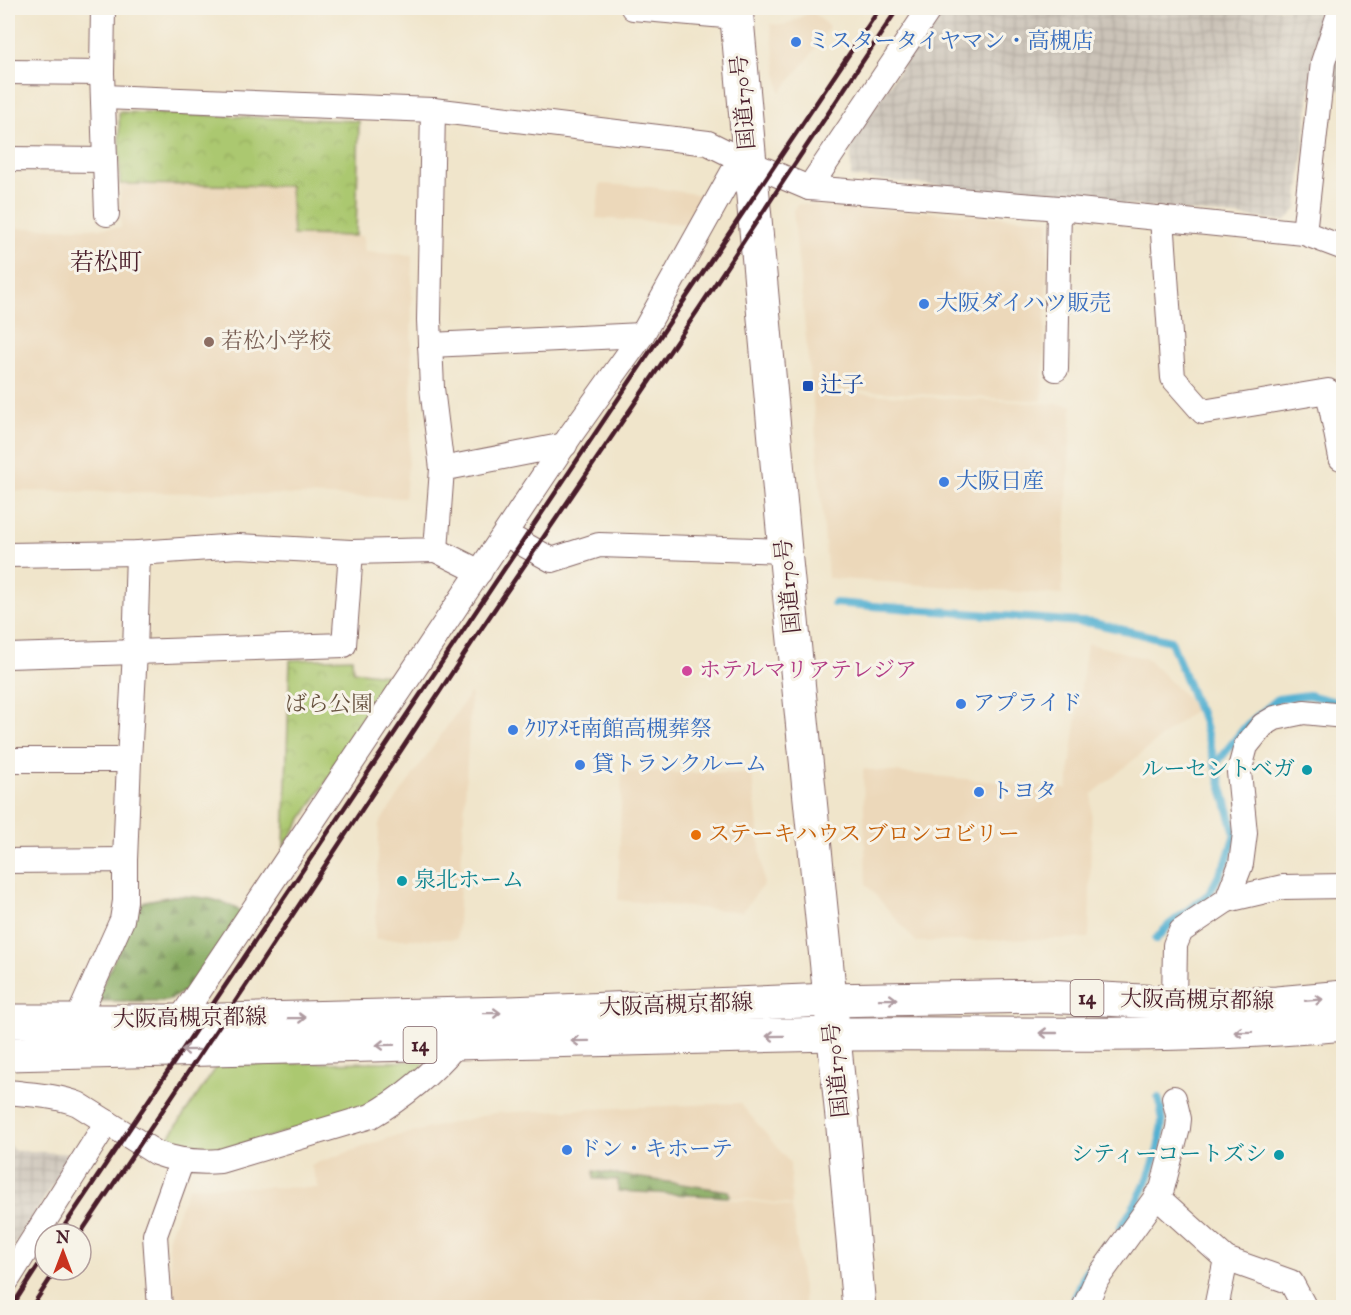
<svg xmlns="http://www.w3.org/2000/svg" width="1351" height="1315" viewBox="0 0 1351 1315" font-family="'IM FELL English','Noto Serif JP',serif">
  <style>
    .built { fill: #ecd8ba }
    .industrial { fill: url(#industrial-grid) }
    .grass { fill: #abc86f; stroke: #7a744d; stroke-width: 1.5 }
    .forest { fill: url(#forest-firs); stroke: #696646; stroke-width: 1.5 }
    .park { fill: url(#park-crowns); stroke: #7a744d; stroke-width: 1.5 }
    .lines { fill: none; stroke-linecap: round; stroke-linejoin: round }
    .stream { stroke: #54b1d2; stroke-width: 8 }
    .minor-casing { stroke: #846463; stroke-width: 26 }
    .primary-casing { stroke: #846463; stroke-width: 35 }
    .trunk-casing { stroke: #846463; stroke-width: 35 }
    .minor { stroke: #fff; stroke-width: 24 }
    .primary { stroke: #fff; stroke-width: 33 }
    .trunk { stroke: #fff; stroke-width: 33 }
    .rail { stroke: #4a1f2b; stroke-width: 4.5 }
    .oneway { stroke: #ae9aa0 }
    .shop-dot { fill: #3f7fe0; stroke: #f7f3e8; stroke-width: 2 }
    .education-dot { fill: #8d6e63; stroke: #f7f3e8; stroke-width: 2 }
    .transit-dot { fill: #1a4fb4; stroke: #f7f3e8; stroke-width: 2 }
    .hotel-dot { fill: #d1479c; stroke: #f7f3e8; stroke-width: 2 }
    .culture-dot { fill: #0f9aa8; stroke: #f7f3e8; stroke-width: 2 }
    .food-dot { fill: #e8710a; stroke: #f7f3e8; stroke-width: 2 }
    .labels { text-anchor: middle; dominant-baseline: central; stroke-width: 6; stroke-linejoin: round; paint-order: stroke }
    .shield { fill: #f7f3e8; stroke: #7e5f64; stroke-width: 1.5 }
    .shield-label { font-size: 21px; font-weight: bold; fill: #4a1f2b }
    .shop-label { font-size: 22px; fill: #366cbe; stroke: #f7f3e8; text-anchor: start }
    .street-label { font-size: 22px; fill: #4a1f2b; stroke: #f7f3e8 }
    .education-label { font-size: 22px; fill: #785e54; stroke: #f7f3e8; text-anchor: start }
    .transit-label { font-size: 22px; fill: #164399; stroke: #f7f3e8; text-anchor: start }
    .hotel-label { font-size: 22px; fill: #b23c85; stroke: #f7f3e8; text-anchor: start }
    .park-label { font-size: 22px; fill: #67523f; stroke: #f7f3e8 }
    .culture-label { font-size: 22px; fill: #0d838f; stroke: #f7f3e8; text-anchor: end }
    .food-label { font-size: 22px; fill: #c56008; stroke: #f7f3e8; text-anchor: start }
    .neighbourhood-label { font-size: 24px; fill: #4a1f2b; stroke: #f7f3e8 }
  </style>
  <defs>
    <pattern id="industrial-grid" width="8" height="8" patternUnits="userSpaceOnUse" patternTransform="scale(1.5)"><rect width="8" height="8" fill="#cbc3b8"/><path d="M0 4h8M4 0v8" fill="none" stroke="#b0a79e"/></pattern>
    <pattern id="forest-firs" width="22" height="20" patternUnits="userSpaceOnUse" patternTransform="scale(1.5)"><rect width="22" height="20" fill="#88ac62"/><path d="M5 1l3.5 6h-7zM16 11l3.5 6h-7z" fill="#718b51"/></pattern>
    <pattern id="park-crowns" width="20" height="18" patternUnits="userSpaceOnUse" patternTransform="scale(1.5)"><rect width="20" height="18" fill="#abc86f"/><path d="M2 6a3 3 0 1 1 6 0M12 15a3 3 0 1 1 6 0" fill="none" stroke="#95ab60"/></pattern>
  </defs>
  <rect width="100%" height="100%" fill="#f7f3e8"/>
  <filter id="ink" filterUnits="userSpaceOnUse"><feTurbulence type="fractalNoise" baseFrequency=".0167" numOctaves="2"/><feDisplacementMap in="SourceGraphic" scale="12" xChannelSelector="R" yChannelSelector="G"/><feConvolveMatrix kernelMatrix="1 2 1 2 8 2 1 2 1" color-interpolation-filters="sRGB"/></filter>
  <filter id="wash" filterUnits="userSpaceOnUse"><feTurbulence type="fractalNoise" baseFrequency=".008" numOctaves="4" result="noise"/><feDisplacementMap in="SourceGraphic" scale="24" xChannelSelector="R" yChannelSelector="G"/><feGaussianBlur stdDeviation="1.35" result="paint"/><feColorMatrix in="noise" values="0 0 0 0 0 0 0 0 0 0 0 0 0 0 0 0 0 1.4 0 .05"/><feComposite in="paint" operator="in"/></filter>
  <g filter="url(#wash)">
    <rect width="100%" height="100%" fill="#f0e5cb"/>
    <!-- built -->
    <g class="built">
      <polygon points="812,11 829,27 810,56 780,93 770,24 785,25"/>
      <polygon points="120,184 291,186 293,235 363,236 365,252 412,255 411,430 405,498 223,493 8,491 8,228 121,228"/>
      <polygon points="600,184 650,187 708,196 687,224 596,218"/>
      <polygon points="797,204 1049,220 1042,401 811,388 793,210"/>
      <polygon points="812,391 1072,405 1062,595 828,578"/>
      <polygon points="1087,643 1148,659 1197,708 1092,794 1089,938 916,942 866,884 863,769 1067,789"/>
      <polygon points="471,692 457,939 375,939 379,824"/>
      <polygon points="622,771 752,774 764,884 742,912 618,900"/>
      <polygon points="740,1103 790,1163 792,1205 741,1198 590,1192 741,1200 792,1207 805,1307 174,1307 168,1238 189,1186 319,1188 311,1165 392,1137 494,1113"/>
    </g>
    <!-- industrial -->
    <g class="industrial">
      <polygon points="941,8 1327,8 1315,43 1297,209 1285,221 851,177 851,142"/>
      <polygon points="1343,26 1343,90 1329,87"/>
      <polygon points="8,1143 13,1150 73,1154 8,1255"/>
    </g>
    <!-- grass -->
    <polygon class="grass" points="423,1061 423,1067 364,1108 219,1152 170,1148 166,1141 218,1065"/>
    <!-- forest -->
    <g class="forest">
      <path d="M173 896C198 896 224 898 244 914L188 989 167 1001H99L97 998 138 906 146 901Z"/>
      <polygon points="594,1171 728,1191 730,1195 728,1197 618,1191 618,1180 594,1179"/>
    </g>
    <!-- park -->
    <g class="park">
      <polygon points="119,112 359,121 356,236 293,235 290,186 120,184"/>
      <polygon points="352,658 353,671 396,676 284,846 290,660"/>
    </g>
    <g class="lines">
      <!-- stream -->
      <g class="stream">
        <polyline points="834,603 1093,623 1171,641 1197,708 1201,713 1235,834 1227,860 1209,894 1169,925 1156,939"/>
        <polyline points="1215,765 1247,725 1278,699 1309,695 1344,704"/>
        <path d="M1120 1228C1141 1199 1161 1157 1162 1121 1163 1113 1160 1105 1158 1098"/>
        <polyline points="1071,1308 1085,1274 1106,1246"/>
      </g>
    </g>
  </g>
  <g filter="url(#ink)">
    <g class="lines">
      <!-- minor casing -->
      <g class="minor-casing">
        <g id="minor">
          <polyline points="633,8 736,17"/>
          <polyline points="8,72 102,73"/>
          <polyline points="104,97 433,110 708,143 740,159 809,188 1059,208 1304,233 1344,248"/>
          <polyline points="8,159 105,160 102,73 103,8"/>
          <polyline points="105,160 107,214"/>
          <polyline points="809,188 930,8"/>
          <polyline points="1162,218 1173,378 1203,412 1328,391 1341,458 1344,459"/>
          <polyline points="1304,233 1323,62 1341,8"/>
          <polyline points="430,345 642,335"/>
          <polyline points="1056,369 1059,208"/>
          <polyline points="442,469 565,445"/>
          <polyline points="505,534 552,560 599,545 785,551"/>
          <polyline points="436,550 480,572"/>
          <polyline points="8,555 138,553 238,546 351,552 436,550 442,469 432,388 429,320 433,110"/>
          <polyline points="8,656 135,652 138,553"/>
          <polyline points="8,760 129,760 125,860"/>
          <polyline points="129,760 135,652 344,645 351,552"/>
          <polyline points="8,861 125,860 125,901 122,920 77,1020"/>
          <polyline points="1227,900 1283,887 1344,886"/>
          <polyline points="1174,1002 1175,945 1181,931 1227,900 1241,864 1245,833 1239,772 1246,746 1263,725 1275,718 1304,712 1344,716"/>
          <polyline points="179,1021 572,433 642,335 740,159"/>
          <path d="M8 1092C32 1095 55 1095 78 1104L156 1153C177 1161 197 1163 220 1161L371 1116C404 1097 433 1072 457 1044"/>
          <polyline points="1156,1196 1226,1259 1216,1308"/>
          <polyline points="1226,1259 1291,1282 1305,1308"/>
          <polyline points="8,1279 107,1122"/>
          <polyline points="160,1308 155,1235 182,1160"/>
          <polyline points="1084,1308 1097,1279 1162,1189 1178,1128 1179,1119 1174,1098"/>
        </g>
      </g>
      <!-- primary casing -->
      <g class="primary-casing">
        <g id="primary">
          <polyline points="8,1021 179,1021 510,1013 830,1000 1045,996 1219,1005 1277,1003 1344,997"/>
          <path d="M8 1054C283 1048 558 1039 833 1034 1003 1032 1174 1040 1344 1024"/>
        </g>
      </g>
      <!-- trunk casing -->
      <g class="trunk-casing">
        <polyline id="trunk" points="736,8 785,551 842,1117 859,1308"/>
      </g>
      <!-- minor -->
      <use href="#minor" class="minor"/>
      <!-- primary -->
      <use href="#primary" class="primary"/>
      <!-- trunk -->
      <use href="#trunk" class="trunk"/>
      <!-- rail -->
      <g class="rail">
        <polyline points="59,1234 880,8"/>
        <polyline points="80,1234 249,981 475,638 700,307 898,8"/>
        <polyline points="11,1308 45,1255"/>
        <polyline points="31,1308 56,1270"/>
      </g>
    </g>
    <!-- one-way arrows -->
    <defs><path id="oneway-shaft" d="M-6 0H5M1.5-3L5.5 0L1.5 3" fill="none" stroke-width="1.6" stroke-linecap="round" stroke-linejoin="round" transform="scale(1.5)"/></defs>
    <g class="oneway">
      <use href="#oneway-shaft" transform="translate(888 999) rotate(-1)"/>
      <use href="#oneway-shaft" transform="translate(1314 1000) rotate(-5)"/>
      <use href="#oneway-shaft" transform="translate(492 1013) rotate(-1)"/>
      <use href="#oneway-shaft" transform="translate(297 1018) rotate(-1)"/>
      <use href="#oneway-shaft" transform="translate(1243 1032) rotate(179)"/>
      <use href="#oneway-shaft" transform="translate(1048 1033) rotate(180)"/>
      <use href="#oneway-shaft" transform="translate(775 1036) rotate(179)"/>
      <use href="#oneway-shaft" transform="translate(580 1041) rotate(179)"/>
      <use href="#oneway-shaft" transform="translate(385 1045) rotate(179)"/>
      <use href="#oneway-shaft" transform="translate(190 1050) rotate(179)"/>
    </g>
  </g>
  <!-- markers -->
  <g class="shop-dot">
    <circle cx="796" cy="42" r="6"/>
    <circle cx="924" cy="304" r="6"/>
    <circle cx="944" cy="482" r="6"/>
    <circle cx="961" cy="704" r="6"/>
    <circle cx="513" cy="730" r="6"/>
    <circle cx="580" cy="765" r="6"/>
    <circle cx="979" cy="792" r="6"/>
    <circle cx="567" cy="1150" r="6"/>
  </g>
  <circle class="education-dot" cx="209" cy="342" r="6"/>
  <rect class="transit-dot" x="802" y="380" width="12" height="12" rx="3"/>
  <circle class="hotel-dot" cx="687" cy="671" r="6"/>
  <g class="culture-dot">
    <circle cx="1307" cy="770" r="6"/>
    <circle cx="402" cy="881" r="6"/>
    <circle cx="1279" cy="1155" r="6"/>
  </g>
  <circle class="food-dot" cx="696" cy="835" r="6"/>
  <g class="labels">
    <!-- shield labels -->
    <g class="shield">
      <rect x="1070.5" y="980" width="33" height="36" rx="4.5"/>
      <rect x="403.5" y="1027" width="33" height="36" rx="4.5"/>
    </g>
    <g class="shield-label">
      <text x="1087" y="998">14</text>
      <text x="420" y="1045">14</text>
    </g>
    <!-- shop labels -->
    <g class="shop-label">
      <text x="808" y="42">ミスタータイヤマン・高槻店</text>
      <text x="936" y="304">大阪ダイハツ販売</text>
      <text x="956" y="482">大阪日産</text>
      <text x="973" y="704">アプライド</text>
      <text x="525" y="730">ｸﾘｱﾒﾓ南館高槻葬祭</text>
      <text x="592" y="765">貸トランクルーム</text>
      <text x="991" y="792">トヨタ</text>
      <text x="579" y="1150">ドン・キホーテ</text>
    </g>
    <!-- street labels -->
    <g class="street-label">
      <text transform="translate(744 102) rotate(-95)">国道170号</text>
      <text transform="translate(789 586) rotate(-96)">国道170号</text>
      <text transform="translate(1197 1001) rotate(1)">大阪高槻京都線</text>
      <text transform="translate(676 1006) rotate(-2)">大阪高槻京都線</text>
      <text transform="translate(190 1019) rotate(-1)">大阪高槻京都線</text>
      <text transform="translate(837 1070) rotate(-96)">国道170号</text>
    </g>
    <!-- education labels -->
    <g class="education-label">
      <text x="221" y="342">若松小学校</text>
    </g>
    <!-- transit labels -->
    <g class="transit-label">
      <text x="820" y="386">辻子</text>
    </g>
    <!-- hotel labels -->
    <g class="hotel-label">
      <text x="699" y="671">ホテルマリアテレジア</text>
    </g>
    <!-- park labels -->
    <g class="park-label">
      <text x="329" y="705">ばら公園</text>
    </g>
    <!-- culture labels -->
    <g class="culture-label">
      <text x="1295" y="770">ルーセントベガ</text>
      <text x="414" y="881" text-anchor="start">泉北ホーム</text>
      <text x="1267" y="1155">シティーコートズシ</text>
    </g>
    <!-- food labels -->
    <g class="food-label">
      <text x="708" y="835">ステーキハウス ブロンコビリー</text>
    </g>
    <!-- neighbourhood labels -->
    <g class="neighbourhood-label">
      <text x="106" y="263">若松町</text>
    </g>
  </g>
  <!-- margin -->
  <rect width="1351" height="1315" fill="none" stroke="#f7f3e8" stroke-width="30"/>
  <!-- north arrow -->
  <g transform="translate(63 1252)"><circle r="28" fill="#f7f3e8" stroke="#b29e9c" stroke-width="1.5"/>
  <path d="M0-4.5L10 22L0 15L-10 22Z" fill="#c8321e"/>
  <text y="-9" font-size="16" font-weight="bold" text-anchor="middle" fill="#4a1f2b">N</text>
  </g>
</svg>
